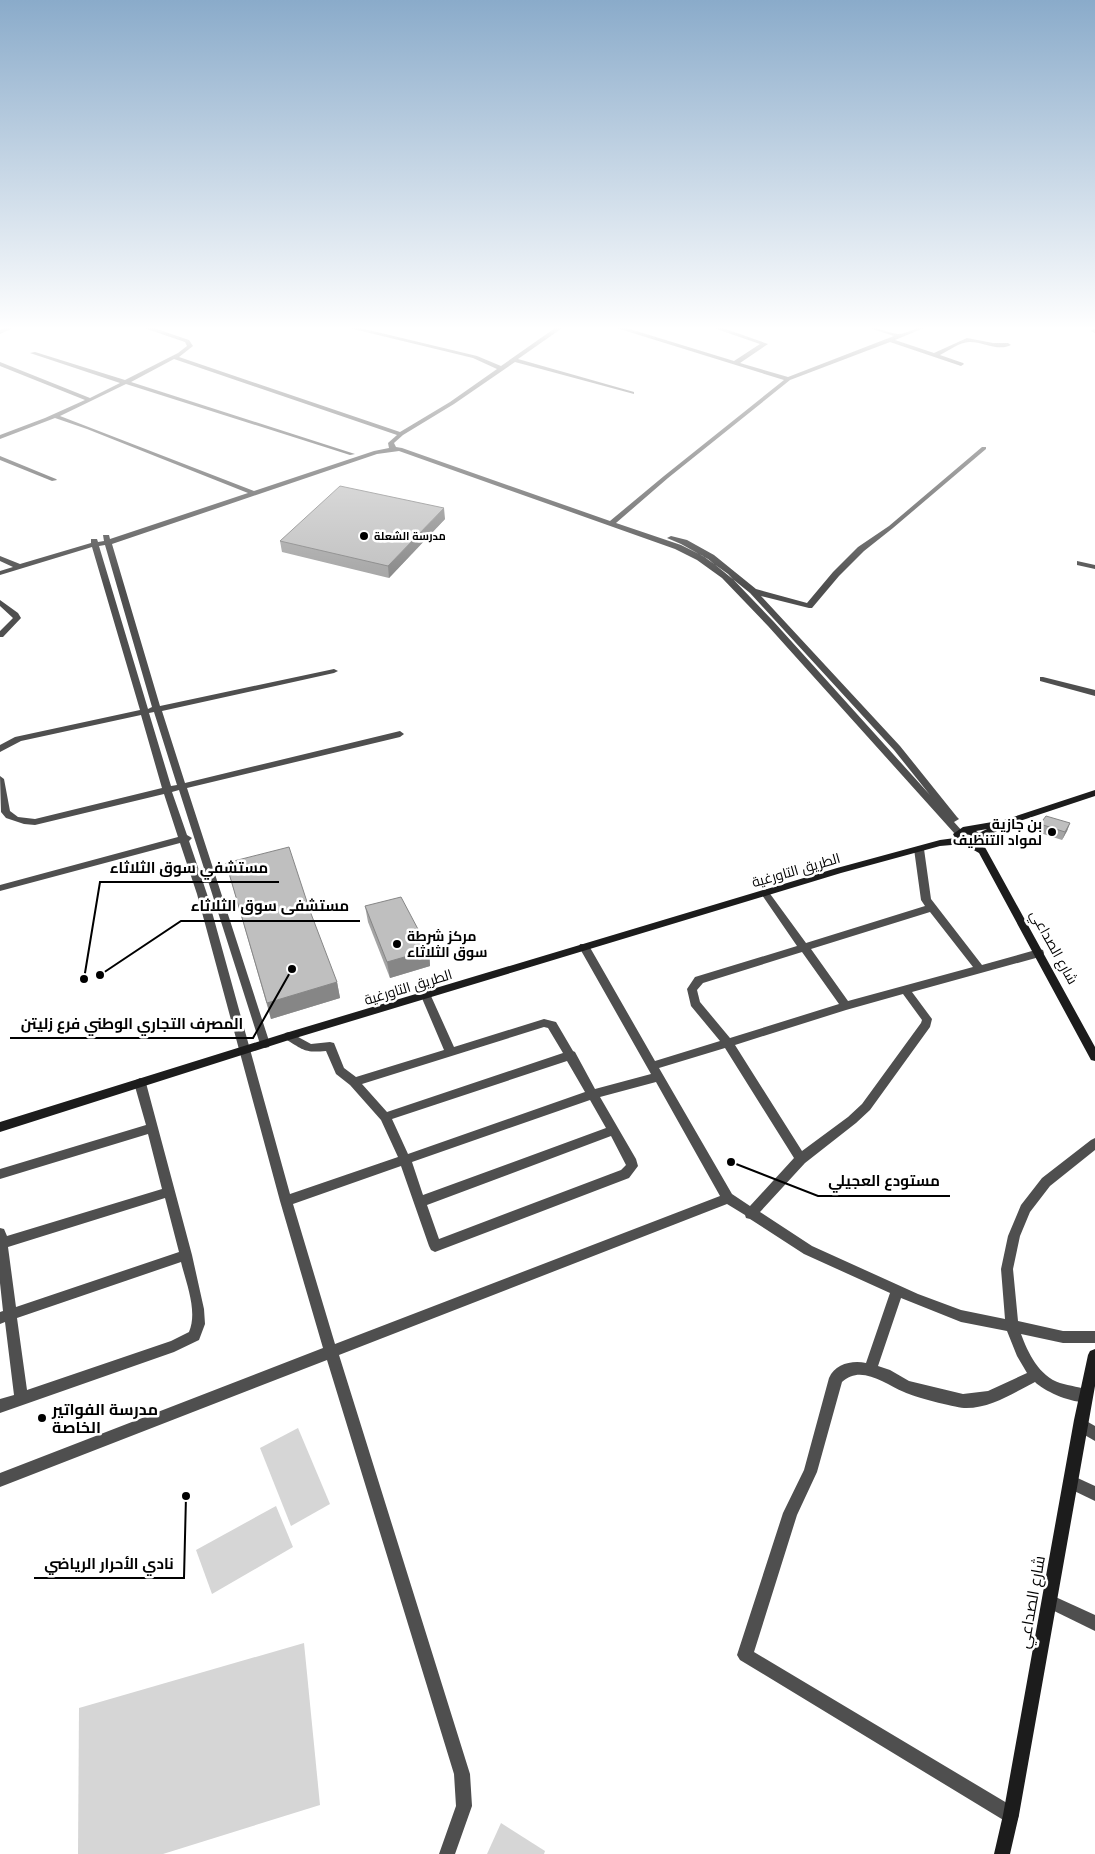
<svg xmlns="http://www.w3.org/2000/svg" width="1095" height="1854" viewBox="0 0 1095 1854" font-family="'PT Sans',Cairo,sans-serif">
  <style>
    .green { fill: #d6d6d6 }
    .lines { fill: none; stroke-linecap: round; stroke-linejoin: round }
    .street { fill: #4f4f4f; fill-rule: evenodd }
    .secondary { fill: #1c1c1c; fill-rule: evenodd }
    .wall { fill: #a4a4a4 }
    .shaded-wall { fill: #868686 }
    .building { fill: #bfbfbf; stroke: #868686 }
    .poi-dot { fill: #000; stroke: #fff; stroke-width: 2 }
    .labels { text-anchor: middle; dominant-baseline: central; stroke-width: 5; stroke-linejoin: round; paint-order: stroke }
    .far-poi-label { font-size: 11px; font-weight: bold; fill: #000; stroke: #fff; text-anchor: start }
    .poi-label { font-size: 14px; font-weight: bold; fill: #000; stroke: #fff; text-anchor: end }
    .street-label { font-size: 14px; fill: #000; stroke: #fff }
    .near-poi-label { font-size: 16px; font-weight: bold; fill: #000; stroke: #fff; text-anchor: start }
    .near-street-label { font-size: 16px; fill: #000; stroke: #fff }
    .leader { fill: none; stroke: #000; stroke-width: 2 }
    .callout-dot { fill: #000; stroke: #fff; stroke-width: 2 }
    .callout-label { font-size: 15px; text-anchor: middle; font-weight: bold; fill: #000; stroke: #fff; stroke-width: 5; stroke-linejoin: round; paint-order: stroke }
  </style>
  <rect width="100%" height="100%" fill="#fff"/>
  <!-- green -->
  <g class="green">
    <polygon points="298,1428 330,1504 291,1526 260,1448"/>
    <polygon points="276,1506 293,1547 212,1594 196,1550"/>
    <polygon points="304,1643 320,1805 163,1854 78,1854 79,1708"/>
    <polygon points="501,1823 545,1851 544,1854 487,1854"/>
  </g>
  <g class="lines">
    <!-- street -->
    <g class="street">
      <polygon points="9,326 17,326 0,334 0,330"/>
      <path d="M138 326H148L189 340 193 346 179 357 400 432 450 402 497 369 473 358 341 326H352L477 356 501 366 558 326H565L518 359 634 392V394L515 362 454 404 403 435 394 443 396 447 402 448 610 521 664 476 784 380 610 326H620L734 361 760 344 708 326H717L768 344 740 363 788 377 894 336 863 326C876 326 886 333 898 334 907 334 918 326 929 326L895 340 934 353 967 338 993 343H1008L1011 345C998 352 982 341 969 342 960 342 948 351 940 355L963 363 964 364 961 366 890 342 790 380 668 478 616 523 681 545 703 556 728 574 774 622 930 795 894 750 750 593 708 559 681 544 667 538 671 536 687 540 714 555 756 589 807 603 833 572 858 547 889 526 982 447H986V449L893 528 864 551 839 576 812 608H809L761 596 900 746 957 817 959 819 954 822 963 832 958 835 955 834 768 626 722 578 697 560 675 549 399 451 377 454 112 544 160 706 334 669 338 671 334 673 162 711 185 783 400 731 404 734 400 737 187 788 270 1044 269 1047 265 1048 261 1047 260 1044 179 790 172 792 187 835 192 838 189 841 207 894 290 1194 398 1157 381 1120 350 1085 336 1074 326 1051C304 1053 304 1050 285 1039L284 1036 285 1033 289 1032 311 1044 330 1042 334 1043 344 1068 356 1077 444 1050 421 996 422 993H430L431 996 454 1047 544 1019 556 1022 573 1051 575 1052 595 1089 651 1074 579 947 580 944H588L655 1061 720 1041 691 1006 687 989 695 977 797 946 762 895 760 893 762 891H768L806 943 925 906 921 900 914 849 919 846 924 849 931 899 982 965 1039 949 1043 950 1044 953 1043 956 912 992 932 1019 930 1027 870 1110 856 1123 805 1163 760 1212 812 1246 918 1294 961 1310 1005 1319 1001 1269 1008 1236 1021 1205 1042 1178 1091 1140 1095 1138V1150L1050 1186 1030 1212 1020 1236 1013 1269 1018 1321 1063 1331H1095V1343H1063L1021 1334C1028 1353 1039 1376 1060 1383 1070 1386 1081 1387 1091 1391L1093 1396 1091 1401C1077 1406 1045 1392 1035 1382 1013 1393 990 1409 964 1408 953 1407 914 1397 904 1392 885 1384 861 1364 842 1382L817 1472 797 1515 754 1652 1017 1809 1019 1815 1017 1821 1011 1823 1005 1821 740 1660 737 1655 783 1513 804 1470 829 1378C835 1364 852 1360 866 1363L890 1293 804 1254 750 1219 746 1218 745 1215 727 1204 339 1355 470 1774 472 1806 455 1854H439L456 1806 454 1774 327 1360 0 1487V1473L323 1348 280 1201 197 894 180 843 0 891V885L178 837 164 794 35 825 24 824 6 818 1 812 0 776 4 779 10 811 18 817 35 819 162 788 141 715 21 741 0 752V745L15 737 140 710 92 547 0 575V571L13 567 0 561V556L20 564 91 543V539H97L98 542 104 541 103 535H109L110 539 248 493 87 429 55 418 0 439V435L45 418 85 400 0 366V362L90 398 120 383 30 353 35 352 125 380 178 353 187 346 185 342ZM174 359 397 435 388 443 389 448 374 451 254 491 60 416 126 384 350 455 355 454 131 382ZM105 545 152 707 148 709 99 546ZM154 712 177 785 171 786 149 713ZM930 912 973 967 848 1001 811 949ZM802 952 839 1004 730 1038 700 1002 697 990 703 983ZM903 994 922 1020 921 1023 862 1104 848 1117 802 1151 735 1045 846 1010ZM544 1027 548 1028 563 1053 387 1112 362 1084ZM725 1048 794 1158 750 1206 732 1194 659 1068ZM567 1061 585 1092 408 1154 392 1119ZM656 1082 720 1196 335 1344 293 1204 401 1166 429 1246 431 1250 435 1252 629 1178 638 1166 636 1159 600 1097ZM590 1100 606 1128 423 1195 412 1162ZM611 1136 626 1165 621 1170 439 1239 427 1205ZM901 1298 961 1322 1007 1331 1017 1356 1027 1373 988 1391 963 1394 909 1381 890 1370 878 1366Z"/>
      <polygon points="1094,329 1095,329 1095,333 1091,331"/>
      <polygon points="0,456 56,479 57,480 52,481 0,460"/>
      <polygon points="1077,561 1095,565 1095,569 1077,565"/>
      <polygon points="0,600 18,613 21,618 3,637 0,637 0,631 13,618 0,606"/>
      <polygon points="1040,677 1043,677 1095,690 1095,696 1040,681"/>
      <path d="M140 1078 144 1080 146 1083 192 1255 204 1309 205 1324 199 1340 174 1352 0 1413V1399L14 1395 5 1322 0 1324V1312L3 1311 0 1283V1228L4 1229 7 1236 162 1189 148 1134 0 1179V1169L146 1125 134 1083 136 1080ZM165 1198 179 1252 16 1307 8 1247ZM181 1262C186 1283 198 1311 189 1332L171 1341 27 1390 17 1318Z"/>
      <polygon points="1081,1418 1095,1426 1095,1441 1076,1430 1074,1425 1076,1420"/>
      <polygon points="1071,1475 1095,1486 1095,1501 1066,1487 1064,1482 1066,1477"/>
      <polygon points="1049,1594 1095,1615 1095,1631 1044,1606 1042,1601 1044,1596"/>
    </g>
    <!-- secondary -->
    <g class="secondary">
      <path d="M1095 790V796L1008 825 981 840 1095 1047V1061L1091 1060 979 853 963 844 940 846 841 873 289 1040 0 1132V1122L289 1032 837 868 940 840 955 838 953 834 963 827 1004 820ZM987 829 979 833 976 831ZM965 834 970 835 971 837 966 838 963 835Z"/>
      <polygon points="1095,1349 1095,1386 1019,1815 1010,1854 994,1854 1003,1815 1074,1420 1088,1355 1090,1351"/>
    </g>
  </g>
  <!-- wall -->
  <g class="wall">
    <polygon points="445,519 389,578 282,552 280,541"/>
    <polygon points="1070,823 1067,831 1062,840 1037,832 1040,824"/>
    <polygon points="226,863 337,982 340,998 271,1019"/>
    <polygon points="365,906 429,950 430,966 390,978 368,922"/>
  </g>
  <!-- shaded-wall -->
  <g class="shaded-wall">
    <polygon points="444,508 445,519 389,578 388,566"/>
    <polygon points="1070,823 1067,831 1062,840 1065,832"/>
    <polygon points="429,950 430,966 390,978 387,962"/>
    <polygon points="337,982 340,998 271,1019 267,1003"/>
  </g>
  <!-- building -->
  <g class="building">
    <polygon points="340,486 444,508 388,566 280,541"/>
    <polygon points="1046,816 1070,823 1065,832 1040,824"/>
    <polygon points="289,847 310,911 337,982 267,1003 226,863"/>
    <polygon points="401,897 429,950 387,962 365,906"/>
  </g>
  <!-- sky -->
  <linearGradient id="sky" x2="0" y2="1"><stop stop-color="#8aabca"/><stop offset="0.56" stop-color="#fff"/><stop offset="1" stop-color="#fff" stop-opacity="0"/></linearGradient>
  <rect width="1095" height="586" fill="url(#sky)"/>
  <!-- markers -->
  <g class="poi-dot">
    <circle cx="364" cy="536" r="5"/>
    <circle cx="1052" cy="832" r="5"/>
    <circle cx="397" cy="944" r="5"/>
    <circle cx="42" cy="1418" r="5"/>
  </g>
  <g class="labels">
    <!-- far-poi labels -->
    <g class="far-poi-label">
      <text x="374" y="536">مدرسة الشعلة</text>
    </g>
    <!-- poi labels -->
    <g class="poi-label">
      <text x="1042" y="824">بن جازية<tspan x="1042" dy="16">لمواد التنظيف</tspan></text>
      <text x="407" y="936" text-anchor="start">مركز شرطة<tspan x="407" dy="16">سوق الثلاثاء</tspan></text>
    </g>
    <!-- street labels -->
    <g class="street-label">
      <text transform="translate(796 870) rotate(-16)">الطريق التاورغية</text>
      <text transform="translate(1054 947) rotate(61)">شارع الصداعي</text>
      <text transform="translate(408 987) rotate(-17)">الطريق التاورغية</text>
    </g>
    <!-- near-poi labels -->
    <g class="near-poi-label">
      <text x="52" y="1409">مدرسة الفواتير<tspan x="52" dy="18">الخاصة</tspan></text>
    </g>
    <!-- near-street labels -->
    <g class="near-street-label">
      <text transform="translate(1031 1602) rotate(-80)">شارع الصداعي</text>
    </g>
  </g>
  <!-- callouts -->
  <path class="leader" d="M84 979L100 882H279M100 975L181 921H360M292 969L253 1038H10M731 1162L818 1196H950M186 1496L184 1578H34"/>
  <g class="callout-dot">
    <circle cx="84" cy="979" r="5"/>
    <circle cx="100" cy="975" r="5"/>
    <circle cx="292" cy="969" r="5"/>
    <circle cx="731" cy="1162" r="5"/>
    <circle cx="186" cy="1496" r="5"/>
  </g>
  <g class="callout-label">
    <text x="189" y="873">مستشفي سوق الثلاثاء</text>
    <text x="270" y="911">مستشفى سوق الثلاثاء</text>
    <text x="132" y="1029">المصرف التجاري الوطني فرع زليتن</text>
    <text x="884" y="1186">مستودع العجيلي</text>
    <text x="109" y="1569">نادي الأحرار الرياضي</text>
  </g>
</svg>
